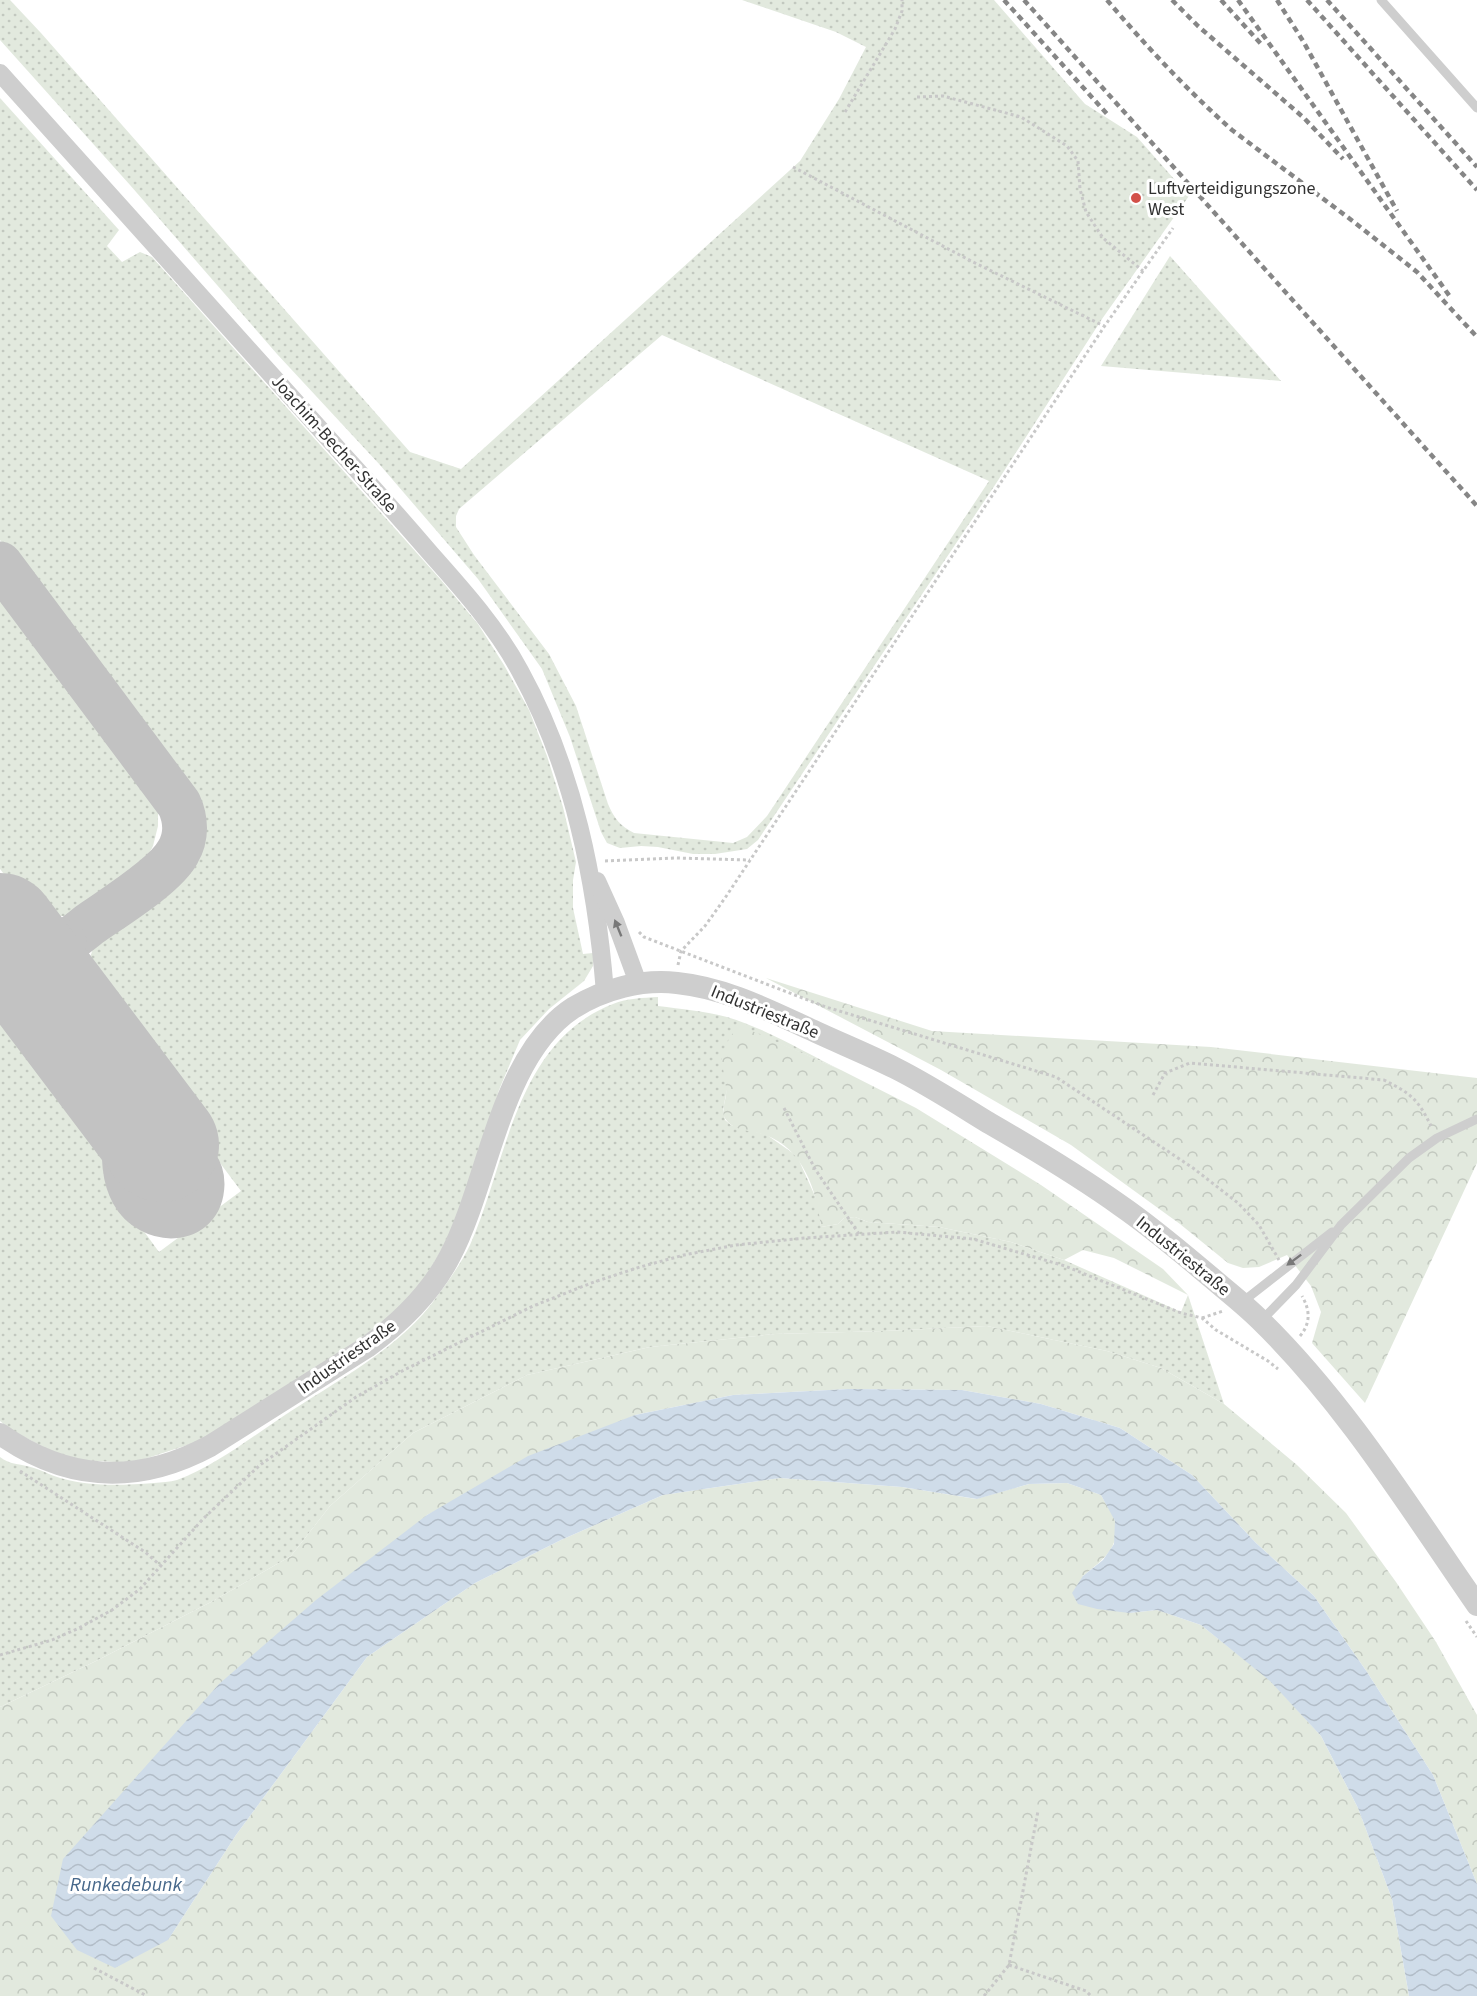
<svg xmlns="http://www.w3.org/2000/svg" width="1477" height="1996" viewBox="0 0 1477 1996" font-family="'Source Sans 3',sans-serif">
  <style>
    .green { fill: url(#green-dots); fill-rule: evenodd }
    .forest { fill: url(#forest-crowns) }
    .water { fill: url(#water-waves) }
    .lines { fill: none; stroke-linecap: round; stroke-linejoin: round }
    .taxiway { stroke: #c2c2c2; stroke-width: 45 }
    .runway { stroke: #c2c2c2; stroke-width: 114 }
    .path { stroke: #c8c8c8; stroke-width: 3; stroke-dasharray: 3 3; stroke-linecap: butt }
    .service { stroke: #cecece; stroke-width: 9 }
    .minor { stroke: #cecece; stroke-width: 18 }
    .tertiary { stroke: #cecece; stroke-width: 22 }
    .rail { stroke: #868686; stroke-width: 4.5; stroke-dasharray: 6 4.5; stroke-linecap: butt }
    .oneway { fill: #787878 }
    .poi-dot { fill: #d25048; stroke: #fff; stroke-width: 2 }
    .labels { text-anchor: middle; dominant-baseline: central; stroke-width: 6; stroke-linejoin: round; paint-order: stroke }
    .poi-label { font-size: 18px; fill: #313131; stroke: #fff; text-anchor: start }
    .street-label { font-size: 18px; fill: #313131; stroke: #fff }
    .water-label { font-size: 20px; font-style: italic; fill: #47688b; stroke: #fff }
  </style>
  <defs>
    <pattern id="green-dots" width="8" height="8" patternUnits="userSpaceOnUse" patternTransform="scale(1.5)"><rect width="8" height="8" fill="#e2e9de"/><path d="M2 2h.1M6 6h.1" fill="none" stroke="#c2c8bf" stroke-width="1.8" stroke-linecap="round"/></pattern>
    <pattern id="forest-crowns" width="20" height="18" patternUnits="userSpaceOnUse" patternTransform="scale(1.5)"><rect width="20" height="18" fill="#e2e9de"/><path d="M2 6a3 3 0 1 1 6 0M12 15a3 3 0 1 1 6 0" fill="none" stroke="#c2c8bf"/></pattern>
    <pattern id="water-waves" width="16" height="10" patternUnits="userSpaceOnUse" patternTransform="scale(1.5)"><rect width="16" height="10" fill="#cfdce9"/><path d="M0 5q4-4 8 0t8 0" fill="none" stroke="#b2bdc8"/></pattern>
  </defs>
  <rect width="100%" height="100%" fill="#fff"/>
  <!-- green -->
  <g class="green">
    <path d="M0 0H10L41 33 410 452 461 469 800 161 839 99 866 47 836 32 742 0H994L1085 104 1137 137 1189 196 1102 319 995 485 758 840 747 849 715 854H693L658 847 641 846 620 848 607 843 601 832 570 737 542 669 478 579 380 465 277 354 130 185 0 40ZM662 335 989 481 767 816 747 837 733 843 634 833C620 826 614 818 608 804L576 706 549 654 474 555 456 527V516L459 509Z"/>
    <polygon points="0,98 119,230 107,246 122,262 140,252 152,257 441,580 478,624 504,665 529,710 547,756 563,807 576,862 573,880 573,908 583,954 593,953 593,966 584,981 549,1009 520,1040 499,1090 477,1166 451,1233 423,1282 380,1328 200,1441 132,1463 79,1460 55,1453 11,1430 0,1421 0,998 109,1144 113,1189 159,1252 241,1191 99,1001 89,979 89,961 95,942 113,926 179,875 197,850 199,833 197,815 192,800 183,784 0,540"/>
    <polygon points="1170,256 1281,381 1101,366"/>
    <polygon points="0,589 146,783 158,810 158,826 153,846 142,866 133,874 84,910 69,916 47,916 32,910 0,869"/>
    <path d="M658 997V1006C681 1009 705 1011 727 1017 767 1029 804 1052 841 1070L738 1026 722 1059 726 1076V1094L723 1110 725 1120 731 1125 767 1135 797 1156 819 1205 821 1227 838 1224 844 1218 855 1217 868 1222 939 1227 1011 1242 1064 1260 1181 1312 1188 1295 1224 1404 1161 1368 1107 1351 987 1326 884 1331 775 1334 650 1347 527 1375 413 1433 330 1506 291 1556 211 1602 96 1661 0 1707V1457C9 1465 23 1464 34 1468 44 1471 54 1477 64 1479 93 1487 124 1485 154 1483 161 1482 170 1482 177 1480 213 1467 249 1439 282 1417 334 1382 402 1348 438 1295 449 1280 462 1262 470 1245 507 1162 515 1042 613 1004 627 998 643 998 658 997Z"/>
  </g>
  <!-- forest -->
  <g class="forest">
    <polygon points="766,978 932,1031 1211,1047 1477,1078 1477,1163 1365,1403 1312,1343 1321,1312 1311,1286 1287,1255 1259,1267 1243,1268 1228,1263 1180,1224 1071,1145 941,1070"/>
    <path d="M738 1025 841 1070 916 1108 1041 1185 1163 1269 1188 1295 1114 1258 1083 1250 1064 1260 1011 1242 939 1227 868 1222 855 1217 844 1218 838 1224 821 1227C817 1191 803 1148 765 1135 754 1131 735 1131 727 1121 720 1114 725 1103 726 1095 727 1082 722 1070 722 1058 723 1046 732 1035 738 1025Z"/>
    <path d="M987 1326 1107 1351 1161 1368 1224 1404 1297 1465 1346 1513 1396 1582 1436 1642 1477 1715V1884L1433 1775 1367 1672 1314 1596 1256 1543 1192 1475 1120 1428 1041 1404 962 1390 848 1389 733 1395 635 1415 427 1515 168 1940 236 1835 367 1657 475 1583 561 1540 663 1495 780 1478 902 1487 976 1499 1029 1484 1067 1483 1101 1495C1105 1503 1113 1513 1115 1521 1121 1548 1101 1561 1083 1576L1129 1613 1157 1610 1201 1625 1271 1681 1321 1736 1358 1808 1392 1899 1409 1996H0V1707L96 1661 211 1602 291 1556 330 1506 413 1433 527 1375 650 1347 775 1334 884 1331Z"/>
  </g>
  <!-- water -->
  <polygon class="water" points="848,1389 962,1390 1041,1404 1120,1428 1192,1475 1256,1543 1314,1596 1367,1672 1433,1775 1477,1884 1477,1996 1409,1996 1392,1899 1358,1808 1321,1736 1270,1681 1201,1625 1157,1610 1129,1613 1097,1609 1078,1604 1072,1593 1083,1576 1103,1560 1114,1544 1115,1521 1101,1495 1067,1483 1029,1484 977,1499 902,1487 780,1478 663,1495 561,1540 475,1583 367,1657 236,1835 168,1940 115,1968 77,1950 51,1916 63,1859 219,1684 316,1600 427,1515 528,1456 635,1415 733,1395"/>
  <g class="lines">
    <!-- taxiway -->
    <g class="taxiway">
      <path d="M0 564 179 804C186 819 187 837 178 852 166 875 116 906 93 922 84 928 74 938 63 943 56 945 48 948 41 948 24 949 12 939 0 929"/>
      <path d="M64 942C50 963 48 981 55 1004L88 1049"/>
      <path d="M118 1089C120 1096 123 1104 124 1111 127 1138 119 1168 133 1193 150 1224 201 1226 202 1184 202 1178 200 1171 197 1167 188 1156 172 1155 162 1145"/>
    </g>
    <!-- runway -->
    <polyline class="runway" points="0,930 162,1145"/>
    <!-- path -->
    <g class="path">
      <polyline points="917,97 943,96 1021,117 1067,146 1078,161 1080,189 1086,212 1103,238 1143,271"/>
      <polyline points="845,112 895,29 902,11 902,0"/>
      <polyline points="793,167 973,262 1104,326"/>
      <polyline points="605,861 676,858 750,860"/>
      <polyline points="639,932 644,937 826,1007 1056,1077 1193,1168 1238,1203 1259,1225 1279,1260"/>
      <polyline points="678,965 681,951 705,926 725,898 1104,327 1173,228"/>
      <path d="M1153 1095 1165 1073 1190 1063 1384 1080C1410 1093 1418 1099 1431 1126"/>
      <polyline points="784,1108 815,1169 859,1234"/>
      <polyline points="1202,1318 1223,1311"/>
      <path d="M1300 1336C1311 1323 1310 1310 1302 1296"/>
      <polyline points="20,1471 145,1552 160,1565"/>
      <polyline points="1466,1621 1477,1637"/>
      <polyline points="0,1655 52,1640 79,1628 112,1610 140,1589 204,1518 260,1465 356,1397 404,1370 533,1306 594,1282 640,1267 684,1255 736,1245 805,1238 897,1232 973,1239 1065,1266 1181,1313 1202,1318 1216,1330 1268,1361 1278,1369"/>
      <polyline points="1009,1965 1086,1991 1091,1996"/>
      <polyline points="94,1968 147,1996"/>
      <polyline points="984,1996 1009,1965 1038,1811"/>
    </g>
    <!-- service -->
    <g class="service">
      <polyline points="1381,0 1477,108"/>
      <polyline points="1241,1303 1332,1232"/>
      <polyline points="1262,1320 1296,1285 1341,1225 1409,1158 1437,1138 1477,1119"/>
    </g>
    <!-- minor -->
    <g class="minor">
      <path d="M0 73C113 198 225 323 337 448 369 483 400 518 431 554 464 591 497 628 520 671 574 769 596 882 605 992"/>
      <polyline points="597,881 616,923 638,983"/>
    </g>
    <!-- tertiary -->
    <path class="tertiary" d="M0 1434C68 1482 137 1485 210 1446L367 1347C400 1323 431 1293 450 1256 489 1182 500 1056 573 1008 604 989 641 979 677 983 727 988 772 1012 816 1032 842 1044 869 1055 895 1068 927 1084 958 1104 989 1123 1034 1149 1079 1176 1121 1206 1153 1228 1183 1254 1213 1279 1228 1292 1245 1305 1260 1320 1346 1404 1409 1507 1477 1605"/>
    <!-- rail -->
    <g class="rail">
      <polyline points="1004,0 1108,115"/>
      <polyline points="1024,0 1477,506"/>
      <path d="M1107 0C1146 46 1187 90 1232 130L1354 222 1417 272 1477 337"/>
      <polyline points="1172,0 1198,26 1304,118 1343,159"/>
      <polyline points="1221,0 1261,44"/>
      <polyline points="1238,0 1451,298"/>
      <polyline points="1277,0 1303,41 1397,211"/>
      <polyline points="1307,0 1477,190"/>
      <polyline points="1327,0 1477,167"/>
    </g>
  </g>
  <!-- one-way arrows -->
  <defs><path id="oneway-solid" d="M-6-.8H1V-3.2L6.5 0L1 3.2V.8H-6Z" transform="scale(1.5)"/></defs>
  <g class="oneway">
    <use href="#oneway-solid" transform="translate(618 928) rotate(-112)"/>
    <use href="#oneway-solid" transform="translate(1294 1260) rotate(143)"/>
  </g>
  <!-- markers -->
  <circle class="poi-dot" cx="1136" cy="198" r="6"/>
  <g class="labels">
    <!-- poi labels -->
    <g class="poi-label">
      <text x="1148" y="188">Luftverteidigungszone<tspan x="1148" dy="21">West</tspan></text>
    </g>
    <!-- street labels -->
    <g class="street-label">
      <text transform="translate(334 444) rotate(48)">Joachim-Becher-Straße</text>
      <text transform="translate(765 1012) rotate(22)">Industriestraße</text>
      <text transform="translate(1183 1256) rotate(39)">Industriestraße</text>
      <text transform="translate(347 1357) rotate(-35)">Industriestraße</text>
    </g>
    <!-- water labels -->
    <g class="water-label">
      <text x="126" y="1885">Runkedebunk</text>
    </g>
  </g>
</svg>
